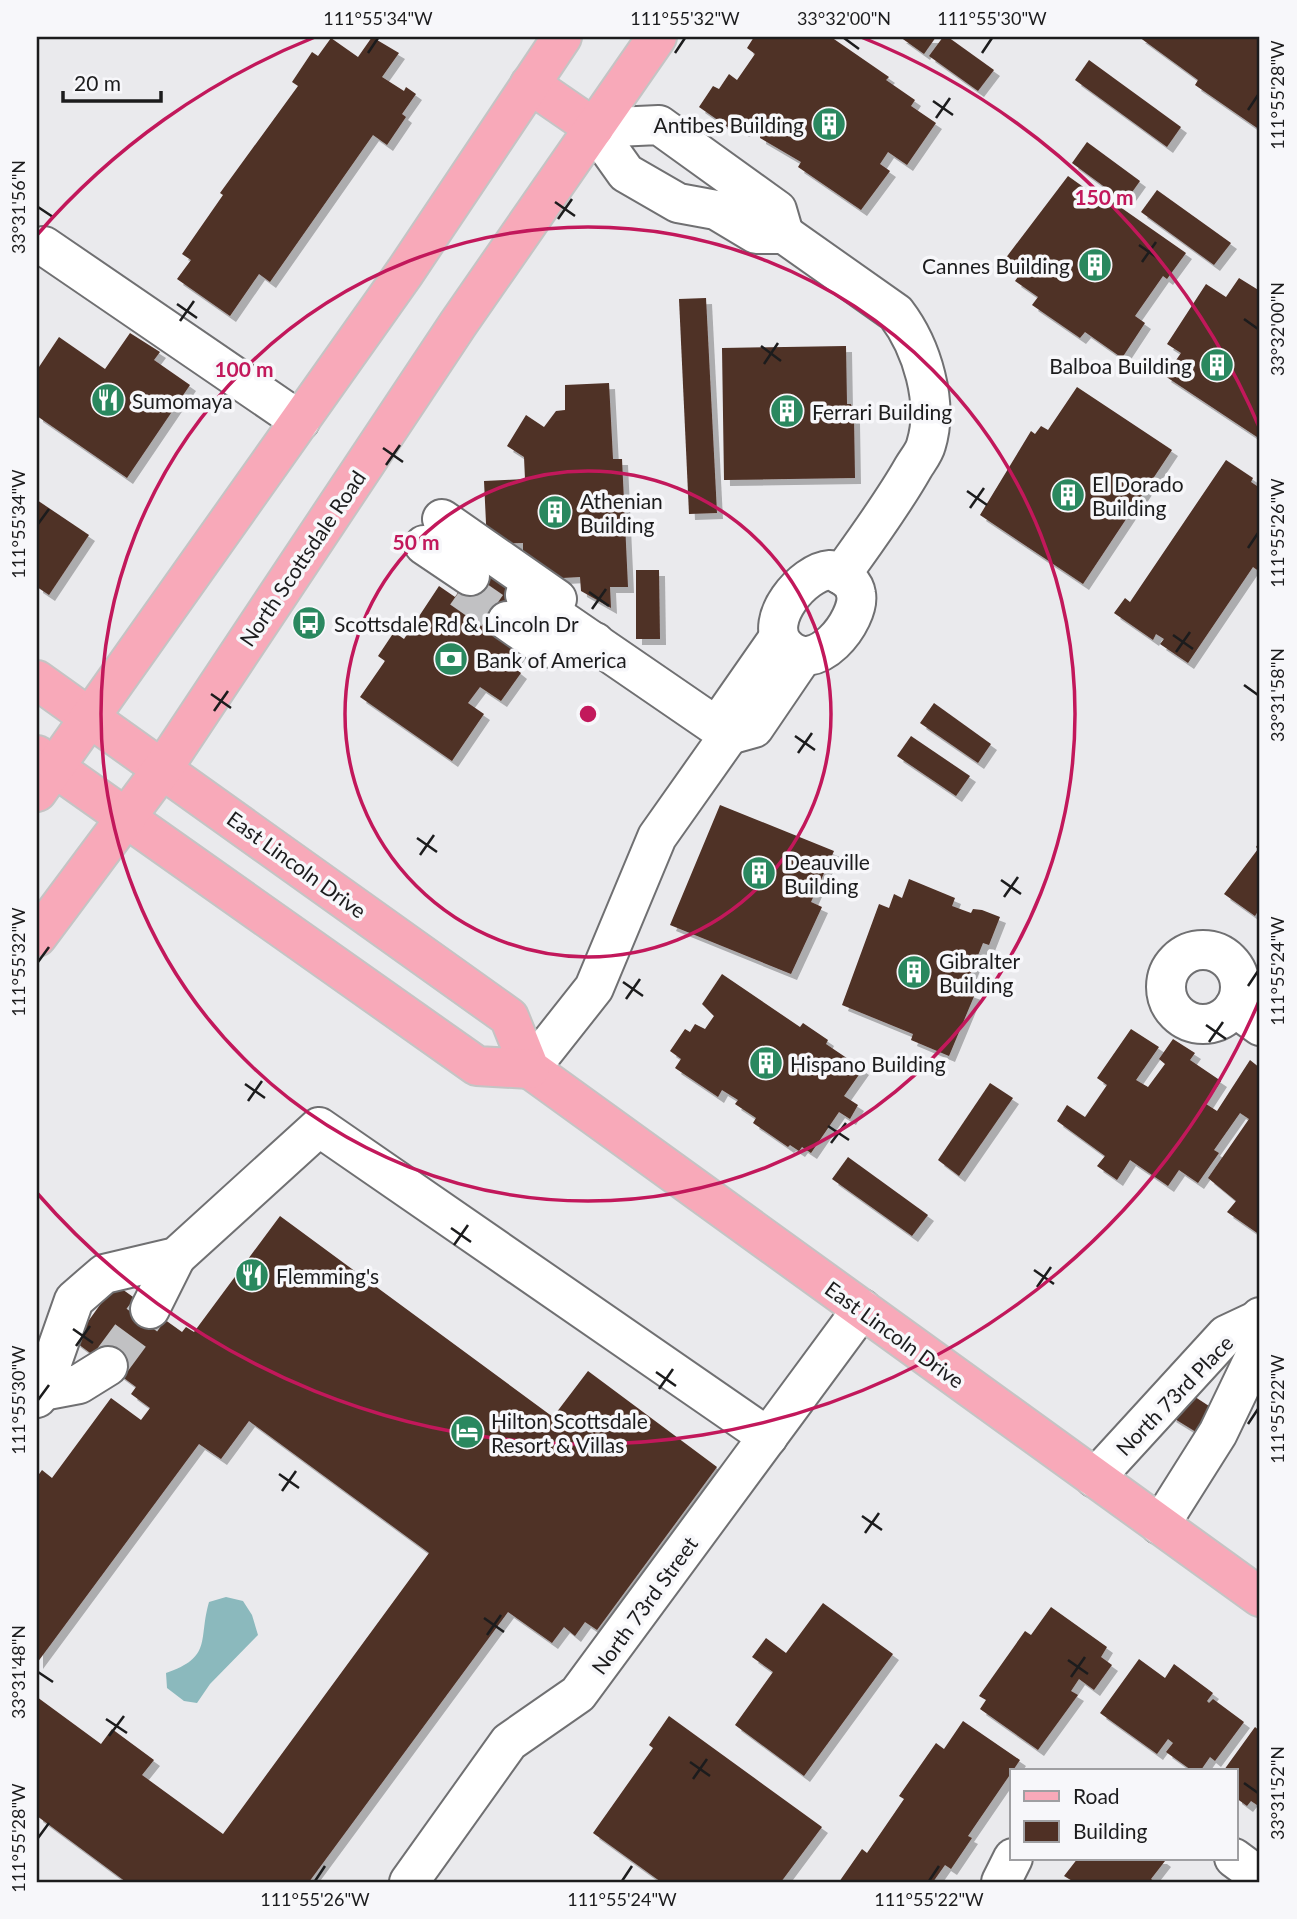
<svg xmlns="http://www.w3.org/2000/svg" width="1297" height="1919" viewBox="0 0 1297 1919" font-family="Lato,sans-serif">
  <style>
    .water { fill: #8bb9bd }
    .building { fill: #4f3025; filter: url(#shadow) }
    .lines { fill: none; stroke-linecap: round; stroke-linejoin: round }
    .minor-tunnel { stroke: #c1c1c3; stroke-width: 38; stroke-dasharray: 38 19; stroke-linecap: butt }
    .minor-casing { stroke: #707072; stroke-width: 42 }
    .major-casing { stroke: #c4c4c4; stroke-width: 42 }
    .minor { stroke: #fff; stroke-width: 38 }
    .major { stroke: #f8a9b9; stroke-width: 38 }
    .ticks { fill: none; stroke: #1c1c1d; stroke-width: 2.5 }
    .ring { fill: none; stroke: #c2185b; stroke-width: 3.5 }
    .labels { text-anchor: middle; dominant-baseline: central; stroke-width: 7; stroke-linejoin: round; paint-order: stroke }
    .poi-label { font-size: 21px; fill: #1c1c1d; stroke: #f7f7fa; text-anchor: start }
    .street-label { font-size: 21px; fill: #1c1c1d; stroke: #f7f7fa }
    .centre { fill: #c2185b; stroke: #f7f7fa; stroke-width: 3.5 }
    .ring-label { font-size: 21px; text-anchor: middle; font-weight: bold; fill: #c2185b; stroke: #f7f7fa; stroke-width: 7; stroke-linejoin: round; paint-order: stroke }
    .neatline { fill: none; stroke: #1c1c1d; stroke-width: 2.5 }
    .ticks-label { font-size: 18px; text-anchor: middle; fill: #1c1c1d }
  </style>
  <defs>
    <filter id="shadow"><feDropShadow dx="6" dy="6" stdDeviation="0" flood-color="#0004"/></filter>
  </defs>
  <rect width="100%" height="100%" fill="#eaeaed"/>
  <!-- water -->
  <path class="water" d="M226 1597 243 1601 252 1615 258 1635 210 1684 197 1703 184 1701 167 1688 166 1673C213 1657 198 1640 209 1602Z"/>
  <!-- building -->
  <g class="building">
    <polygon points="372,37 399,53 382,77 404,91 406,87 416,94 402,114 406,117 387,145 373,135 270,282 259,274 230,316 177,279 191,260 182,254 223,195 220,193 298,86 292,82 312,52 318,56 331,38 358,57"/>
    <polygon points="754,37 831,37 889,77 886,80 915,100 911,106 936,123 907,165 888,152 880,164 890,171 861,210 798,167 801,162 760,138 761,129 755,124 743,131 735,126 732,130 699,107 713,86 719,89 729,74 737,80 755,54 747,48"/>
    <polygon points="900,37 936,37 924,54"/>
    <polygon points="943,37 948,37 994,70 978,91 929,56"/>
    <polygon points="1139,37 1260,37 1260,130 1195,85 1198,80"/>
    <polygon points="1089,60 1181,127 1167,147 1075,80"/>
    <polygon points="1087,142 1140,181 1125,202 1072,163"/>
    <polygon points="1068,176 1110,206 1113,202 1186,253 1167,279 1163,276 1135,316 1145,323 1122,358 1085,332 1080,338 1032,305 1038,297 1015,281 1022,271 1005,259"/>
    <polygon points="1157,190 1231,243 1214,265 1141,212"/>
    <polygon points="1239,278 1260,291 1260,439 1165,376 1181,353 1167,344 1206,284 1226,297"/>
    <polygon points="706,298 717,513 689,514 679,299"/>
    <polygon points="130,333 160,352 154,360 190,385 127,478 37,416 37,370 59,337 105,369"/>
    <polygon points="846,346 847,404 851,404 854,418 855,478 724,480 722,348"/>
    <polygon points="609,383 613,459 622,459 628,587 610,587 611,608 581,591 580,577 562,578 523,552 523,543 487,544 484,481 525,479 524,457 507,446 526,415 544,427 556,411 565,410 565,385"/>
    <polygon points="1077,387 1172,450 1083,584 980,515 1031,431 1035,434 1041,426 1048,430"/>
    <polygon points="1226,460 1253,478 1251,482 1260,488 1260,572 1253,567 1188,663 1160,644 1164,639 1156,634 1153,640 1114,613 1125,598 1130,602"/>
    <polygon points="37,500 89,535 49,595 37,587"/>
    <polygon points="486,552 533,583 525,645 511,665 521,673 501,701 480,687 468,703 484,714 452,761 360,697 385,661 378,656 394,632 404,639 439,586 455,597"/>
    <polygon points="636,570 659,570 660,639 636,639"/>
    <polygon points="934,703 991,744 978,763 920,723"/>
    <polygon points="911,736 970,776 956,796 897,756"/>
    <polygon points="720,805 834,851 811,902 822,907 791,974 670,925"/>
    <polygon points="1260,841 1260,908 1255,916 1224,894 1258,849 1256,847"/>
    <polygon points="909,879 955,898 952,906 971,913 973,909 982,910 1000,917 989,945 983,943 964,990 975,994 949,1056 911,1040 913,1034 842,1005 879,904 889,908 894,894 902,898"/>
    <polygon points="722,974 800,1027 803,1023 828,1040 826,1044 863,1069 844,1096 858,1105 850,1119 839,1112 811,1153 802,1147 799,1151 790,1145 788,1147 753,1123 756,1118 735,1104 738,1100 722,1090 718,1097 675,1068 681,1059 670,1051 685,1029 690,1032 695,1024 705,1029 714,1016 702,1004"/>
    <polygon points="1131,1029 1159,1047 1136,1080 1148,1087 1165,1064 1159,1059 1173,1039 1195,1053 1190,1060 1221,1081 1206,1104 1217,1111 1250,1060 1260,1068 1260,1235 1227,1212 1236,1201 1208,1178 1249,1119 1240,1113 1214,1150 1219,1153 1198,1183 1179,1170 1168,1186 1130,1160 1117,1180 1097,1166 1105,1156 1057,1121 1067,1105 1085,1117 1107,1085 1097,1078"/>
    <polygon points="990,1083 1013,1098 959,1176 938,1160"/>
    <polygon points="848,1157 928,1215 912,1236 832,1179"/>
    <polygon points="280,1216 553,1417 588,1371 717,1467 597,1630 585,1622 575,1636 564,1627 552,1643 508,1612 309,1882 126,1882 37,1816 37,1697 101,1744 112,1729 154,1760 142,1775 223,1834 429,1553 249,1421 221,1459 199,1444 37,1663 37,1477 42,1470 52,1478 111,1398 141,1420 150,1408 131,1394 136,1387 74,1341 115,1284 182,1332 186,1327 194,1332"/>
    <polygon points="1186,1391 1212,1408 1196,1432 1170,1416"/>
    <polygon points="823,1603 893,1654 804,1776 735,1725 773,1672 752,1657 766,1638 786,1653"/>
    <polygon points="1051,1607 1107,1647 1101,1657 1112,1665 1094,1690 1079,1679 1071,1691 1078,1695 1038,1750 980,1709 986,1700 979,1696 1025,1631 1031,1635"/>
    <polygon points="1139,1659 1165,1678 1174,1664 1213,1693 1207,1701 1209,1703 1213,1699 1244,1722 1215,1761 1210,1757 1201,1770 1191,1770 1166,1752 1173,1743 1168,1739 1157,1754 1100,1713"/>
    <polygon points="669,1716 822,1827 781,1882 661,1882 593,1833 653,1748 649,1745"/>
    <polygon points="963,1721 1020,1760 968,1836 972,1838 951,1869 945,1865 933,1882 839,1882 862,1849 867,1853 904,1799 899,1796 936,1743 944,1749"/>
    <polygon points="1255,1727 1260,1731 1260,1807 1251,1801 1247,1806 1236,1798 1236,1770 1224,1770"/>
    <polygon points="1078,1858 1161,1858 1165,1861 1151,1879 1155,1882 1074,1882 1064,1876"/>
  </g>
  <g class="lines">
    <!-- minor-tunnel -->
    <g class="minor-tunnel">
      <polyline points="461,589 507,621"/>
      <polyline points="108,1366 150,1309"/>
    </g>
    <!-- minor casing -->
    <g class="minor-casing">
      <g id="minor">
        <path d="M594 128 626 173 678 203 716 210 756 234H784L896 313C922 347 939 403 926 445 924 453 917 461 913 468 892 505 866 540 841 575"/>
        <polyline points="594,128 659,125 777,210 784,234"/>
        <polyline points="44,246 300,421"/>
        <polyline points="442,519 557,599"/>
        <polyline points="424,545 470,576"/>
        <path d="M830 570C841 574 854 581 856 594 861 619 814 681 784 645 763 620 803 572 830 570Z"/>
        <polyline points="525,595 729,735 657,837 594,988 530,1069"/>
        <polyline points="507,621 546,648 595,642"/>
        <polyline points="779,637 726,713 729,735 754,728 803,656"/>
        <circle cx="1203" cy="987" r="37"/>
        <polyline points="1234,1007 1260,1026"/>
        <polyline points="150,1309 176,1257"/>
        <polyline points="42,1391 79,1384 108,1366"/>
        <polyline points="37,1398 42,1391 74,1300 104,1274 176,1257 319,1127 768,1437"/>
        <polyline points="1095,1478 1226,1335 1258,1320"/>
        <polyline points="1160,1525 1218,1433 1255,1356 1260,1317"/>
        <polyline points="1234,1858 1257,1875 1259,1882"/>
        <polyline points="409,1882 509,1742 578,1694 862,1309"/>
        <polyline points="1001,1882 1013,1858"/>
      </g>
    </g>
    <!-- major casing -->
    <g class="major-casing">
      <g id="major">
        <polyline points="530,84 594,128"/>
        <polyline points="37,680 509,1017 530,1069 1260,1597"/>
        <polyline points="37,755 477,1066 530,1069"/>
        <polyline points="37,792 405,272 562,37"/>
        <polyline points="37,937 163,768 458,324 657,37"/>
      </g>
    </g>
    <!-- minor -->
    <use href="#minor" class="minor"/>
    <!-- major -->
    <use href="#major" class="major"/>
  </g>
  <!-- ticks -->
  <path class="ticks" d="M844 38 859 49M368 53 378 38M675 53 685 38M982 53 992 38M933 101 953 115M1248 110 1258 95M936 118 950 98M555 202 575 216M38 207 53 217M558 219 572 199M1139 245 1159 259M1142 262 1156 242M177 304 197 318M1244 319 1258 329M180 321 194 301M761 346 781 361M764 364 778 343M383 448 403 462M386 465 400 445M967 491 987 505M970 508 984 488M38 524 49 509M1248 548 1258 533M589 592 609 606M592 609 606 589M1173 635 1193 649M1176 652 1190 632M1244 685 1258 695M211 694 231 708M214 711 228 691M795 736 815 750M798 753 812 733M417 838 437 852M420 855 434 835M1001 880 1021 894M1004 897 1018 877M38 962 49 947M623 982 643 996M1248 986 1258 971M626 999 640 979M1206 1025 1226 1039M1209 1042 1223 1022M245 1084 265 1098M248 1101 262 1081M828 1126 849 1140M831 1143 846 1123M451 1228 471 1242M454 1245 468 1225M1034 1270 1054 1284M1037 1287 1051 1267M73 1329 93 1343M76 1346 90 1326M656 1372 676 1386M659 1389 673 1369M38 1400 49 1385M1248 1424 1258 1409M279 1474 299 1488M282 1491 296 1471M862 1516 882 1530M865 1533 879 1513M484 1618 504 1632M487 1635 501 1615M1068 1660 1088 1674M38 1672 53 1682M1071 1677 1085 1657M106 1719 127 1733M109 1736 124 1716M690 1762 710 1776M693 1779 707 1759M1244 1783 1258 1793M38 1838 49 1823M315 1881 325 1866M622 1881 632 1866M929 1881 939 1866"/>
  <!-- distance rings -->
  <g class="ring">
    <circle cx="588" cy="714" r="243"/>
    <circle cx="588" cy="714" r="487"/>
    <path d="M1260 999A730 730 0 0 1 37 1193M37 235A730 730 0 0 1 315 37M861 37A730 730 0 0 1 1260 429"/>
  </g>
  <!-- icons -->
  <defs>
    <g id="building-disc" transform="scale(1.75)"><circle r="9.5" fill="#2a885f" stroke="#f7f7fa"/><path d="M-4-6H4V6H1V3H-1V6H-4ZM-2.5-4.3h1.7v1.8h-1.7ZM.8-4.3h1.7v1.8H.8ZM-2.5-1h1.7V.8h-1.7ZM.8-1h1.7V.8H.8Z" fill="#fff"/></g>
    <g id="restaurant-disc" transform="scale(1.75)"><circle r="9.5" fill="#2a885f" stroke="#f7f7fa"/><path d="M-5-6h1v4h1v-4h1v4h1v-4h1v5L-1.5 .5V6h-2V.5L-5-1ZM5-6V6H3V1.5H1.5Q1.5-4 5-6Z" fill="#fff"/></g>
    <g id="bus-disc" transform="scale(1.75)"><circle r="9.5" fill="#2a885f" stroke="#f7f7fa"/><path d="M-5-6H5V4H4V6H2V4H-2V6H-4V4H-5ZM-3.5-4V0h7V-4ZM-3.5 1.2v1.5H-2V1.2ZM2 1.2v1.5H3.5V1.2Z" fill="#fff"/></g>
    <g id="bank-disc" transform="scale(1.75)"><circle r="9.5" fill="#2a885f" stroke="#f7f7fa"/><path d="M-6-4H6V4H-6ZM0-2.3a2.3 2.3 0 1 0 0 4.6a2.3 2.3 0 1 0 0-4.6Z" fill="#fff"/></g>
    <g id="hotel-disc" transform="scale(1.75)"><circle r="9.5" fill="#2a885f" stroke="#f7f7fa"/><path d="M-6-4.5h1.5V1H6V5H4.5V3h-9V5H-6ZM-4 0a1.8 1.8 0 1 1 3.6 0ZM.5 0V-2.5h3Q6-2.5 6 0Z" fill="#fff"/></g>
  </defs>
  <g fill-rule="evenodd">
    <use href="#building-disc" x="829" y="124"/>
    <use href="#building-disc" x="1095" y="265"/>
    <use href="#building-disc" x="1217" y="365"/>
    <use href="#restaurant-disc" x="108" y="400"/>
    <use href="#building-disc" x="787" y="411"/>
    <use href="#building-disc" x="1068" y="495"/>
    <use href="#building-disc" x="555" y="512"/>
    <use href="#bus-disc" x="309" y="623"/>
    <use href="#bank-disc" x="451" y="659"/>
    <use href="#building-disc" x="759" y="873"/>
    <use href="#building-disc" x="914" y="972"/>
    <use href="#building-disc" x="766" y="1063"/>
    <use href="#restaurant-disc" x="252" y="1275"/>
    <use href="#hotel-disc" x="467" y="1432"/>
  </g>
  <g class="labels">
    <!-- poi labels -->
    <g class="poi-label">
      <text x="804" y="124" text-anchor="end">Antibes Building</text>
      <text x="1070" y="265" text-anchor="end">Cannes Building</text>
      <text x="1192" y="365" text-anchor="end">Balboa Building</text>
      <text x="132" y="400">Sumomaya</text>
      <text x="812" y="411">Ferrari Building</text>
      <text x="1092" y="483">El Dorado<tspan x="1092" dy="24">Building</tspan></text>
      <text x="580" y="500">Athenian<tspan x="580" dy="24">Building</tspan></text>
      <text x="334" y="623">Scottsdale Rd &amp; Lincoln Dr</text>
      <text x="476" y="659">Bank of America</text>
      <text x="784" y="861">Deauville<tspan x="784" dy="24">Building</tspan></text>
      <text x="939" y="960">Gibralter<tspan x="939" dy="24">Building</tspan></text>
      <text x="790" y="1063">Hispano Building</text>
      <text x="276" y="1275">Flemming's</text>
      <text x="491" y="1420">Hilton Scottsdale<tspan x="491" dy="24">Resort &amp; Villas</tspan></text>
    </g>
    <!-- street labels -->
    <g class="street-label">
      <text transform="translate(302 558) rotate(-56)">North Scottsdale Road</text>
      <text transform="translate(297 864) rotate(36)">East Lincoln Drive</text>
      <text transform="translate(895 1334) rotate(36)">East Lincoln Drive</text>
      <text transform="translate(1174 1395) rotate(-46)">North 73rd Place</text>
      <text transform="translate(644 1605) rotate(-54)">North 73rd Street</text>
    </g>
  </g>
  <circle cx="588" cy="714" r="10" class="centre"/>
  <g class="ring-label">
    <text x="1104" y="205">150 m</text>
    <text x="244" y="377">100 m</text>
    <text x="416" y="550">50 m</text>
  </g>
  <!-- border -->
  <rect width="1297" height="1919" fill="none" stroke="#f7f7fa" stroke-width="77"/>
  <!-- legend -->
  <rect x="1010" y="1769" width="228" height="91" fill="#f7f7fa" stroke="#9f9fa2" stroke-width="2"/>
  <rect x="1024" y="1791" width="35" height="10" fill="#f8a9b9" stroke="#9f9fa2" stroke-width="2"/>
  <text x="1073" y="1804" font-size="21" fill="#1c1c1d">Road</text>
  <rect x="1024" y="1821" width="35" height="21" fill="#4f3025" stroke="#9f9fa2" stroke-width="2"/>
  <text x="1073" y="1839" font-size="21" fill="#1c1c1d">Building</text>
  <!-- scale -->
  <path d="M63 91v10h98v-10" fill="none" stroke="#1c1c1d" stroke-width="3.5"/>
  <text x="74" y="91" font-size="21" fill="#1c1c1d" stroke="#f7f7fa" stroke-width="5" paint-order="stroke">20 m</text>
  <rect x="38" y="38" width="1220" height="1843" class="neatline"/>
  <g class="ticks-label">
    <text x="378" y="25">111°55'34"W</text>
    <text x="685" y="25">111°55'32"W</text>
    <text x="844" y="25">33°32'00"N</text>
    <text x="992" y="25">111°55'30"W</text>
    <text transform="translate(1278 95) rotate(-90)" y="6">111°55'28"W</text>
    <text transform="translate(19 207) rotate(-90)" y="6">33°31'56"N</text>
    <text transform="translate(1278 329) rotate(-90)" y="6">33°32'00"N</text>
    <text transform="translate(19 524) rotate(-90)" y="6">111°55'34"W</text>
    <text transform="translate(1278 533) rotate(-90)" y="6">111°55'26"W</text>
    <text transform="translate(1278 695) rotate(-90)" y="6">33°31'58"N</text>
    <text transform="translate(19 962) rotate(-90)" y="6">111°55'32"W</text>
    <text transform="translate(1278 971) rotate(-90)" y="6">111°55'24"W</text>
    <text transform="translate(19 1400) rotate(-90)" y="6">111°55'30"W</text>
    <text transform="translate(1278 1409) rotate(-90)" y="6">111°55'22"W</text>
    <text transform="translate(19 1672) rotate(-90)" y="6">33°31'48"N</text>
    <text transform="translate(1278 1793) rotate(-90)" y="6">33°31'52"N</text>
    <text transform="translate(19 1838) rotate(-90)" y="6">111°55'28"W</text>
    <text x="315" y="1906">111°55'26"W</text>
    <text x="622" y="1906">111°55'24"W</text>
    <text x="929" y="1906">111°55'22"W</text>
  </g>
</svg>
